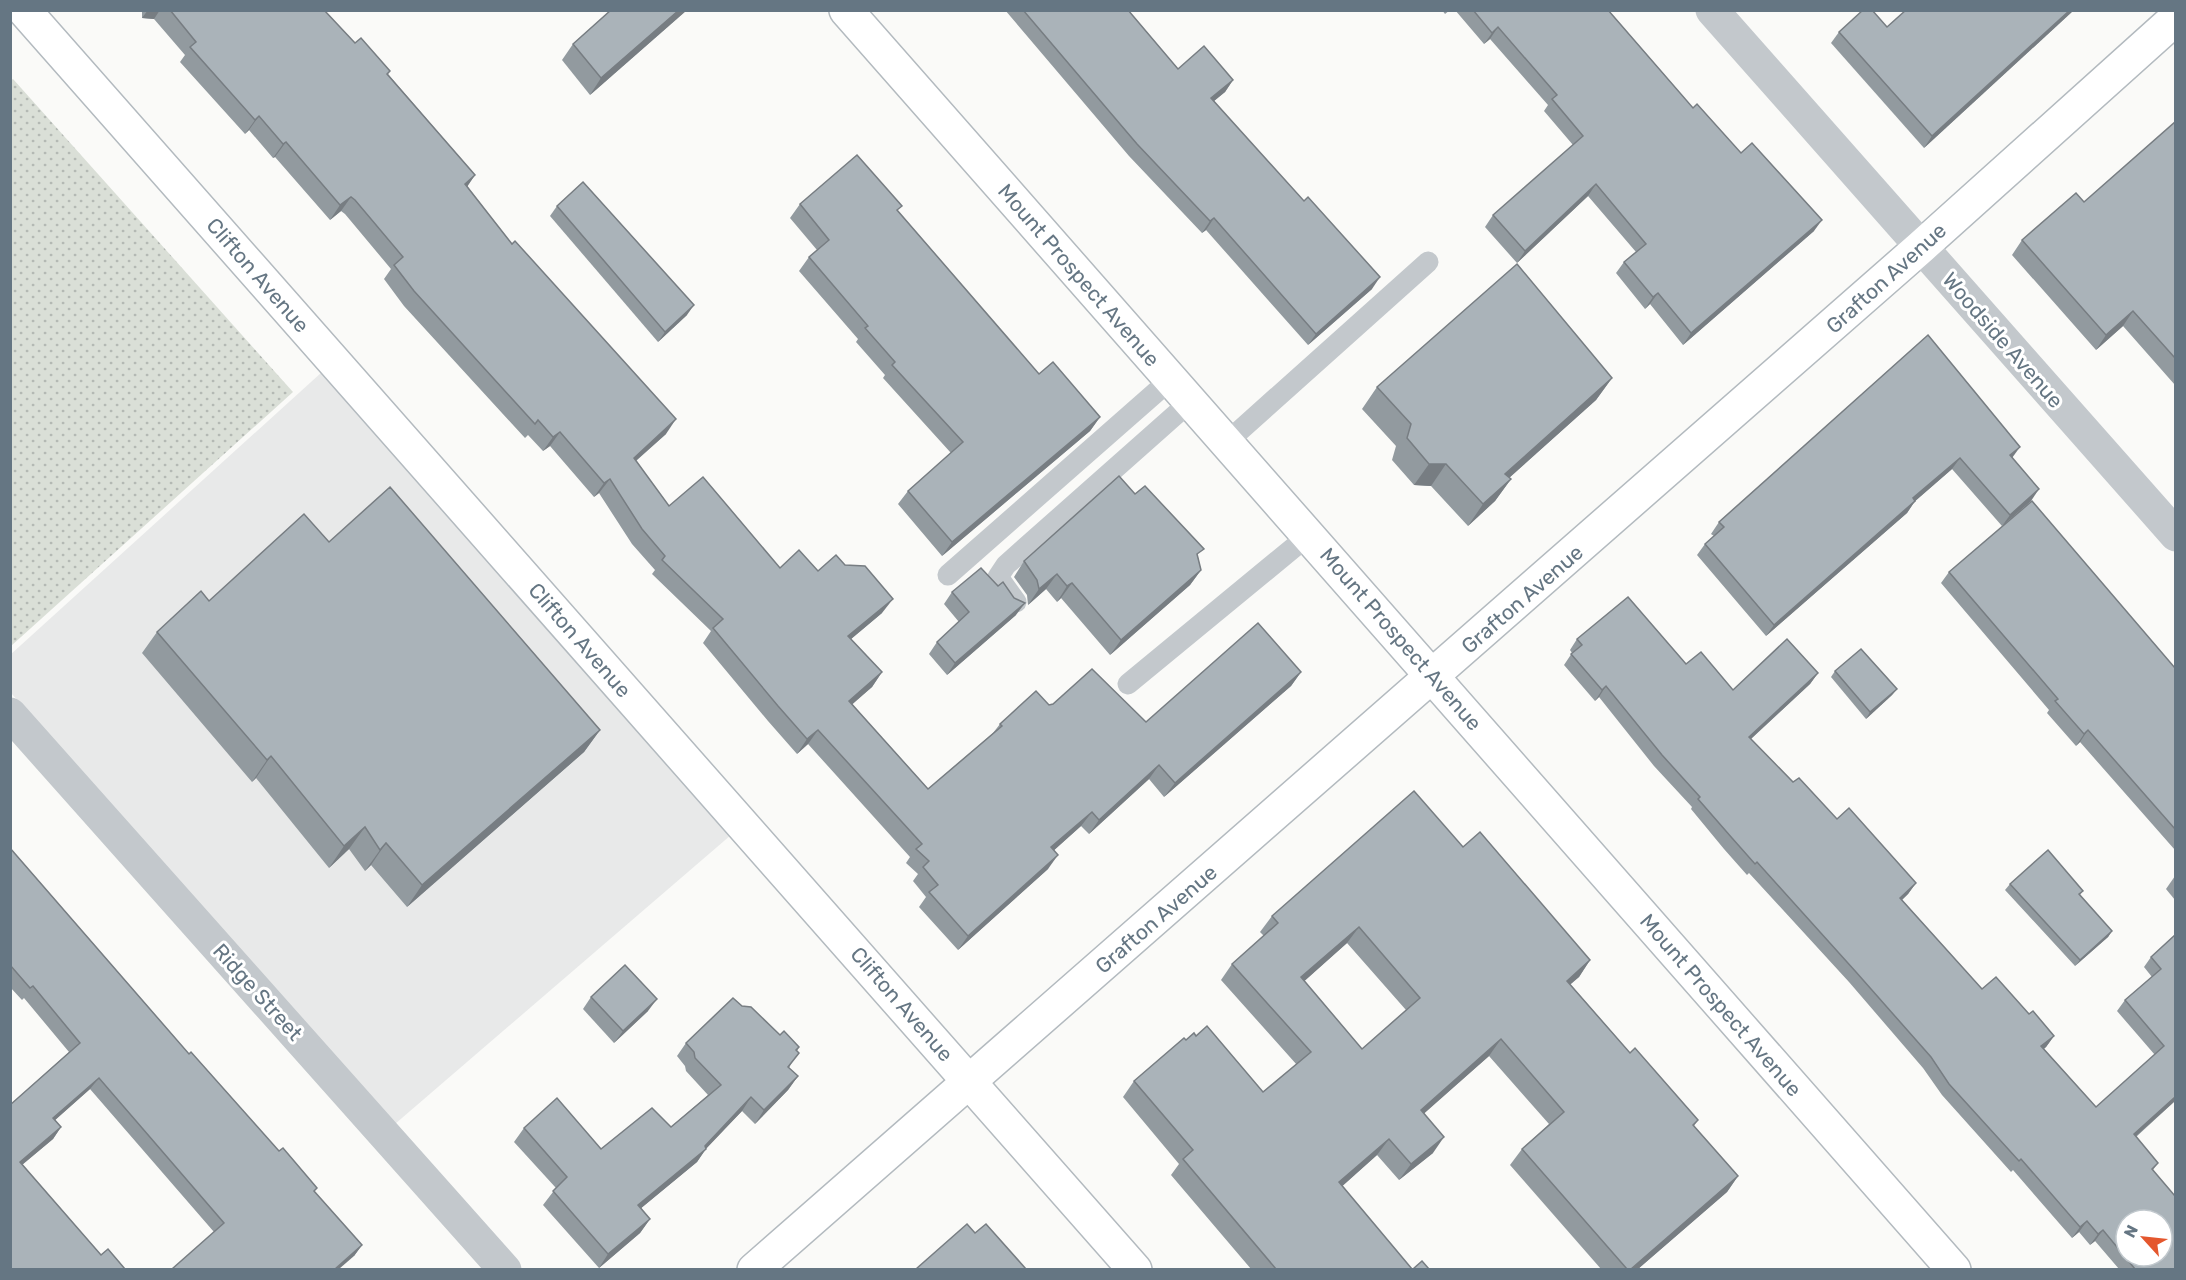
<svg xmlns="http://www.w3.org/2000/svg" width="2186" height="1280" viewBox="0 0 2186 1280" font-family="Rubik,sans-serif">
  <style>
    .built { fill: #e8e9e9 }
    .green { fill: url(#green-dots) }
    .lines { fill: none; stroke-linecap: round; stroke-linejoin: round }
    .secondary-casing { stroke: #b3babf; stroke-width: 36 }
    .lane { stroke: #c3c8cc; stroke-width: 21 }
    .street { stroke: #c3c8cc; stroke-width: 33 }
    .secondary { stroke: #fff; stroke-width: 33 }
    .wall { fill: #929a9f; fill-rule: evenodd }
    .shaded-wall { fill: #777d82 }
    .building { fill: #aab3b9; stroke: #777d82; stroke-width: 1.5; fill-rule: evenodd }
    .labels { text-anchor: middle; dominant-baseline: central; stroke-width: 6; stroke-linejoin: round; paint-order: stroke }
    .street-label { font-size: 21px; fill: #657683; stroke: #fff }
  </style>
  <defs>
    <pattern id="green-dots" width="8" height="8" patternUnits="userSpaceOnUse" patternTransform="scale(1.5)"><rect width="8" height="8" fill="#dadfd7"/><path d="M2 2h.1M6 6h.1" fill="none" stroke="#b4b9b4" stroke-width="1.8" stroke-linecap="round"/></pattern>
  </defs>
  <rect width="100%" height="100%" fill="#fafaf8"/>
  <!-- built -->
  <polygon class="built" points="322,372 731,835 395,1124 11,693 10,655"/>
  <!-- green -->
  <polygon class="green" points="13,79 293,392 11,646 10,81"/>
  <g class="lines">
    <!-- secondary casing -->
    <g class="secondary-casing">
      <g id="secondary">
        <polyline points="24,10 1135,1270"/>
        <polyline points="846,10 1954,1270"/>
        <polyline points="754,1270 1921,247 2176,18"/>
      </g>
    </g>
    <!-- lane -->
    <g class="lane">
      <polyline points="1227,442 1428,262"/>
      <polyline points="948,575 1171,379"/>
      <polyline points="1016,602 998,577 1006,565 1191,401"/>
      <polyline points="1128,684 1309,535"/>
    </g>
    <!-- street -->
    <g class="street">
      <polyline points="1712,10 2176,535"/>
      <polyline points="10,714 505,1270"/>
    </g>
    <!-- secondary -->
    <use href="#secondary" class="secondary"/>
  </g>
  <!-- wall -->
  <g class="wall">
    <polygon points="142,10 324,10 355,43 390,71 388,74 475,175 467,186 512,244 666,434 636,461 669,506 780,568 818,571 882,613 851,639 882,672 872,687 852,704 928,789 993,733 1000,724 1049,705 1146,722 1301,672 1291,686 1164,797 1149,779 1089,834 1081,826 1054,850 1048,869 958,950 919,907 926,897 913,881 918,874 906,863 910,857 808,744 797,754 768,721 703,643 711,631 652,574 655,570 632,544 599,493 594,497 550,446 543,451 528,435 525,438 404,306 384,279 391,269 345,214 341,211 330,220 275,157 273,158 249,130 245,134 180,62 185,55 154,19 142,18"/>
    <polygon points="611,10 687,10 590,95 562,60 573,44"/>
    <polygon points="1005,10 1128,10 1178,69 1233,80 1225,92 1214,101 1372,289 1308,345 1206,230 1202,233 1129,156"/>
    <polygon points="1442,10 1450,10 1445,14"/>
    <polygon points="1455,10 1608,10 1693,108 1814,231 1683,345 1650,304 1645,309 1616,273 1624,262 1636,252 1588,196 1517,263 1485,227 1493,215 1573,145 1544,111 1548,105 1490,39 1484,44"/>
    <polygon points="2074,10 1924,148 1831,43 1839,32"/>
    <polygon points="2175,122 2175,385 2123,326 2096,350 2012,255 2022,240 2084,202"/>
    <polygon points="800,204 898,211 1039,374 1100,417 1090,431 942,556 898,504 908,491 951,453 883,378 885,375 856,342 858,339 799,271 809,257 817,250 790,218"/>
    <polygon points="557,206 687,315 658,342 550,216"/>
    <polygon points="1928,335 2013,458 2031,501 2002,526 1952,469 1915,501 1907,513 1766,636 1697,555 1705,544 1714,536 1711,534 1719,522"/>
    <polygon points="1612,378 1596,400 1509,478 1511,479 1495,501 1468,526 1431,486 1414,485 1392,460 1396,446 1362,409 1377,387"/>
    <polygon points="1135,494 1198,557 1201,570 1190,585 1110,655 1061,598 1057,602 1046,589 1028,605 1027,595 1014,577 1024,561"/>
    <polygon points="329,542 600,730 584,752 407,907 371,865 365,871 349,849 329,868 256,778 252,782 142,653 157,632 209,601"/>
    <polygon points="1949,572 2175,668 2175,850 2080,742 2076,746 2047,713 2049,710 1941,583"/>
    <polygon points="998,586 1016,615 947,675 929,654 937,642 959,622 944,604 952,592"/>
    <polygon points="1577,639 1686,664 1733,690 1818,673 1810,684 1751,739 1793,782 1837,819 1916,883 1908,894 1902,900 1982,989 2029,1014 2054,1036 2046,1047 2044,1049 2096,1107 2155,1055 2117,1011 2125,1000 2152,977 2144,967 2151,957 2175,935 2175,1101 2136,1137 2158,1163 2153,1170 2175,1269 2119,1269 2095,1241 2090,1245 2079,1232 2072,1238 2013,1170 2011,1172 1942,1095 1923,1068 1849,982 1749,873 1747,875 1724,849 1691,809 1692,807 1654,766 1599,697 1595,701 1564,665 1572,653 1570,650"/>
    <polygon points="1835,671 1897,689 1892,695 1866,719 1831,677"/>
    <path d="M1463 847 1590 960 1579 977 1570 984 1630 1053 1698 1120 1694 1126 1738 1176 1727 1192 1638 1269H1601L1510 1165 1522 1149 1549 1124 1489 1056 1424 1113 1433 1153 1399 1180 1377 1155 1342 1186 1412 1269H1251L1171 1175 1179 1164 1123 1097 1134 1081 1186 1040 1263 1092 1297 1065 1221 980 1232 964 1264 936 1260 932 1272 916ZM1347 943 1406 1010 1362 1049 1304 981Z"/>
    <polygon points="10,848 189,1054 362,1245 354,1256 214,1232 90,1089 55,1120 61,1127 53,1139 22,1165 101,1255 125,1269 10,1269 10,1105 69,1052 24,998 22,1000 10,987"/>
    <polygon points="2175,876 2175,900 2166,889"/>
    <polygon points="2010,884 2083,891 2080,895 2112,931 2108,937 2075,966 2005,890"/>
    <polygon points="591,997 648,1011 614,1043 583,1009"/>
    <polygon points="742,1006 780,1035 799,1047 789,1068 798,1076 788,1090 755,1124 742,1111 706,1148 697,1162 641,1208 650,1219 640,1233 599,1268 543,1205 556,1188 514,1142 524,1128 601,1149 671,1127 708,1095 686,1071 685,1066 677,1056 686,1043"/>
  </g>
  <!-- shaded-wall -->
  <g class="shaded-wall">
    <polygon points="148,10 160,10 154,19 142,18"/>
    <polygon points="679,10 687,10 590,95 601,78"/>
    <polygon points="2070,10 2074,10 1924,148 1932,136"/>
    <polygon points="1498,27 1490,39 1484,44 1492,33"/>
    <polygon points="1233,80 1225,92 1203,110 1211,98"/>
    <polygon points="259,116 249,130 245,134 255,120"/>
    <polygon points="286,142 275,157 273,158 283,144"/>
    <polygon points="475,175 465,190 465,184"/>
    <polygon points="1596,184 1588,196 1517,263 1525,251"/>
    <polygon points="351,197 341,211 330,220 340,205"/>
    <polygon points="1214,218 1206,230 1202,233 1210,221"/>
    <polygon points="1822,220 1814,231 1683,345 1691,333"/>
    <polygon points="1380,277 1372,289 1308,345 1316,334"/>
    <polygon points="1658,293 1650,304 1645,309 1653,297"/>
    <polygon points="694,305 687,315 658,342 665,332"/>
    <polygon points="2133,311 2123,326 2096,350 2106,335"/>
    <polygon points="1612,378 1596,400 1490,495 1505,474"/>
    <polygon points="1100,417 1090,431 942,556 952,542"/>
    <polygon points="676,419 666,434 623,472 634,458"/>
    <polygon points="560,432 550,446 543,451 553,437"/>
    <polygon points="2020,447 2012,458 2010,455"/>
    <polygon points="1960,458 1952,469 1905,510 1913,498"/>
    <polygon points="1429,464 1446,464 1431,486 1414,485"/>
    <polygon points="610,479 599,493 594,497 604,483"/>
    <polygon points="1511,479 1495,501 1468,526 1483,504"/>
    <polygon points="2039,489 2031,501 2002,526 2010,515"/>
    <polygon points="1915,501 1907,513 1766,636 1774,625"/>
    <polygon points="1201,570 1190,585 1110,655 1121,640"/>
    <polygon points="1057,574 1046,589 1028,605 1039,589"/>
    <polygon points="1072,583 1061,598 1057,602 1067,586"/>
    <polygon points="893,599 882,613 838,650 848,636"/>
    <polygon points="1025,603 1016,615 947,675 955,663"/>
    <polygon points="882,672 872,687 839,716 849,701"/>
    <polygon points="1301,672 1291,686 1164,797 1175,783"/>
    <polygon points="1818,673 1810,684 1741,748 1749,737"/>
    <polygon points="1606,686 1599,697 1595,701 1602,690"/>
    <polygon points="1897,689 1892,695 1866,719 1870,712"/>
    <polygon points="600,730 584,752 407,907 422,885"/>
    <polygon points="818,730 808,744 797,754 807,739"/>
    <polygon points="2088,730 2080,742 2076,746 2084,734"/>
    <polygon points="271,756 256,778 252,782 267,760"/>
    <polygon points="1159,765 1149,779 1089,834 1099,820"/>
    <polygon points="1092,812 1081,826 1041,862 1051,847"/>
    <polygon points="365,827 349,849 329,868 344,846"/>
    <polygon points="386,843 371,865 365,871 380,850"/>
    <polygon points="1058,855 1048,869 958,950 968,936"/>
    <polygon points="1916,883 1908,894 1892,909 1900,898"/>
    <polygon points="1359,927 1347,943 1290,994 1301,977"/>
    <polygon points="2112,931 2108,937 2075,966 2080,960"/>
    <polygon points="1590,960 1579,977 1556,997 1567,981"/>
    <polygon points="657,999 648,1011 614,1043 623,1031"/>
    <polygon points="2054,1036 2046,1047 2033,1057 2041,1046"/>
    <polygon points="1501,1039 1489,1056 1410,1126 1421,1110"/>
    <polygon points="798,1076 788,1090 755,1124 764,1110"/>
    <polygon points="99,1078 90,1089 45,1129 53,1118"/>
    <polygon points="751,1097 742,1111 705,1150 706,1149 697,1162 628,1219 638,1205 705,1146"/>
    <polygon points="2175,1097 2175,1101 2126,1145 2134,1134"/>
    <polygon points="61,1127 53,1139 11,1174 20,1162"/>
    <polygon points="1444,1137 1433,1153 1399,1180 1411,1164"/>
    <polygon points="1389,1139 1377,1155 1328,1199 1339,1182"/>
    <polygon points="1738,1176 1727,1192 1638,1269 1631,1269"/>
    <polygon points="650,1219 640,1233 599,1268 608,1254"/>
    <polygon points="2087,1221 2079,1232 2072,1238 2080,1227"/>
    <polygon points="2103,1230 2095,1241 2090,1245 2098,1234"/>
    <polygon points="362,1245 354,1256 339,1269 335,1269"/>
  </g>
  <!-- building -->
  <g class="building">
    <polygon points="170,10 324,10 355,43 361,38 390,71 387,74 475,175 465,184 512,244 515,241 676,419 634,458 669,506 703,477 780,568 799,550 818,571 836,555 845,565 865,566 893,599 848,636 882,672 849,701 928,789 1002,726 1000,724 1036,691 1049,705 1053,704 1092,669 1146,722 1258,623 1301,672 1175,783 1159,765 1099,820 1092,812 1051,847 1058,855 968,936 929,892 938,885 923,867 929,861 916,849 922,844 818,730 807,739 778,706 713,628 723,619 662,560 665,556 642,529 610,479 604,483 560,432 553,437 538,420 535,424 414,291 394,265 403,257 355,200 351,197 340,205 286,142 283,144 259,116 255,120 190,47 196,42"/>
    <polygon points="611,10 679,10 601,78 573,44"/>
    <polygon points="1023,10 1128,10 1178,69 1204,46 1233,80 1211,98 1304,201 1308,197 1380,277 1316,334 1214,218 1210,221 1137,144"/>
    <polygon points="1473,10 1608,10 1693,108 1697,104 1741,153 1752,143 1822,220 1691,333 1658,293 1653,297 1624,262 1646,244 1596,184 1525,251 1493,215 1583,136 1552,99 1557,95 1498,27 1492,33"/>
    <polygon points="1863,10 1872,10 1887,27 1906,10 2070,10 1932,136 1839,32"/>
    <polygon points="2175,122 2175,358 2133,311 2106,335 2022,240 2076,193 2084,202"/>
    <polygon points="857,155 902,206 897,210 1039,374 1053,362 1100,417 952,542 908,491 963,442 892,365 895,362 865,328 868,326 809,257 829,240 800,204"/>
    <polygon points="583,182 694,305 665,332 557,206"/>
    <polygon points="1517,264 1612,378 1505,474 1511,479 1483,504 1446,464 1429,464 1407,438 1411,424 1377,387"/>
    <polygon points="1928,335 2020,447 2010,455 2039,489 2010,515 1960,458 1913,498 1915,501 1774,625 1705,544 1724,527 1719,522"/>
    <polygon points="1119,476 1135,494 1145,486 1204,549 1197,554 1201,570 1121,640 1072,583 1067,586 1057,574 1039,589 1037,580 1024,561"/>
    <polygon points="390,487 600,730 422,885 386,843 380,850 365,827 344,846 271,756 267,760 157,632 201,591 209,601 304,514 329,542"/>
    <polygon points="2032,501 2175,668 2175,829 2088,730 2084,734 2055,701 2058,699 1949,572"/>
    <polygon points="981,568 998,586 1003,582 1014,598 1025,603 955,663 937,642 969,612 952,592"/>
    <path d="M1628 597 1686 664 1701 652 1733 690 1787 639 1818 673 1749 737 1793 782 1799 778 1837 819 1849 808 1916 883 1900 898 1982 989 1996 977 2029 1014 2033 1011 2054 1036 2041 1046 2096 1107 2164 1046 2125 1000 2161 969 2151 957 2175 935V1097L2134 1134 2158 1163 2152 1169 2175 1196V1269H2135L2103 1230 2098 1234 2087 1221 2080 1227 2021 1159 2019 1161 1949 1084 1931 1057 1856 972 1757 862 1755 864 1732 838 1698 799 1700 797 1662 755 1606 686 1602 690 1571 654 1582 645 1577 639ZM2126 1220H2162V1256H2126Z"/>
    <polygon points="1861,649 1897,689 1870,712 1835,671"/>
    <path d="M1414 791 1463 847 1480 832 1590 960 1567 981 1630 1053 1635 1048 1698 1120 1693 1125 1738 1176 1631 1269H1627L1522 1149 1564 1112 1501 1039 1421 1110 1444 1137 1411 1164 1389 1139 1339 1182 1412 1269H1276L1183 1159 1193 1150 1134 1081 1184 1038 1186 1040 1194 1033 1196 1036 1207 1026 1263 1092 1311 1052 1232 964 1278 923 1272 916ZM1359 927 1420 998 1362 1049 1301 977Z"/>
    <polygon points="10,848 189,1054 191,1052 279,1151 283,1148 317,1188 314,1191 362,1245 335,1269 172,1269 224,1223 99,1078 53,1118 61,1127 20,1162 101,1255 108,1249 125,1269 10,1269 10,1105 80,1043 33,986 30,988 10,965"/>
    <polygon points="2048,850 2083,891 2079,894 2112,931 2080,960 2010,884"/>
    <polygon points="625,965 657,999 623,1031 591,997"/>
    <polygon points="733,998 742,1006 751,1007 780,1035 784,1031 799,1047 796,1050 799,1053 788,1067 798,1076 764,1110 751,1097 705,1146 706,1149 638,1205 650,1219 608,1254 553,1191 567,1177 524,1128 557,1098 601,1149 652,1108 671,1127 721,1085 695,1058 694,1052 686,1043"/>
    <polygon points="967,1224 975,1233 986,1224 1026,1269 916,1269"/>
    <polygon points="1422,1261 1429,1269 1413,1269"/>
  </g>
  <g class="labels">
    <!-- street labels -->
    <g class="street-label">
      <text transform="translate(258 275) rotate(49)">Clifton Avenue</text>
      <text transform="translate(1079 275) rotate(49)">Mount Prospect Avenue</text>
      <text transform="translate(1886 278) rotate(-42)">Grafton Avenue</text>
      <text transform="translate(2003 340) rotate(49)">Woodside Avenue</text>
      <text transform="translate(1522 599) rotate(-41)">Grafton Avenue</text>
      <text transform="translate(1401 639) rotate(49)">Mount Prospect Avenue</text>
      <text transform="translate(580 640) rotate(49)">Clifton Avenue</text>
      <text transform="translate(1156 919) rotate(-41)">Grafton Avenue</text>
      <text transform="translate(258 992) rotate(48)">Ridge Street</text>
      <text transform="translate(902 1004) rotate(49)">Clifton Avenue</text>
      <text transform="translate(1721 1005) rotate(49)">Mount Prospect Avenue</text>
    </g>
  </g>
  <!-- border -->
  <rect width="2186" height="1280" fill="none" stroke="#657683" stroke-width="24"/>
  <!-- north arrow -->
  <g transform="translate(2144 1238) rotate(297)"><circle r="28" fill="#ffffff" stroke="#c1c8cd" stroke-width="1.5"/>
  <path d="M0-4.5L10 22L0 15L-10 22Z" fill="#e4572e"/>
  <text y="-9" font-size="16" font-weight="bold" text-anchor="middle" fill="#657683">N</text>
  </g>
</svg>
